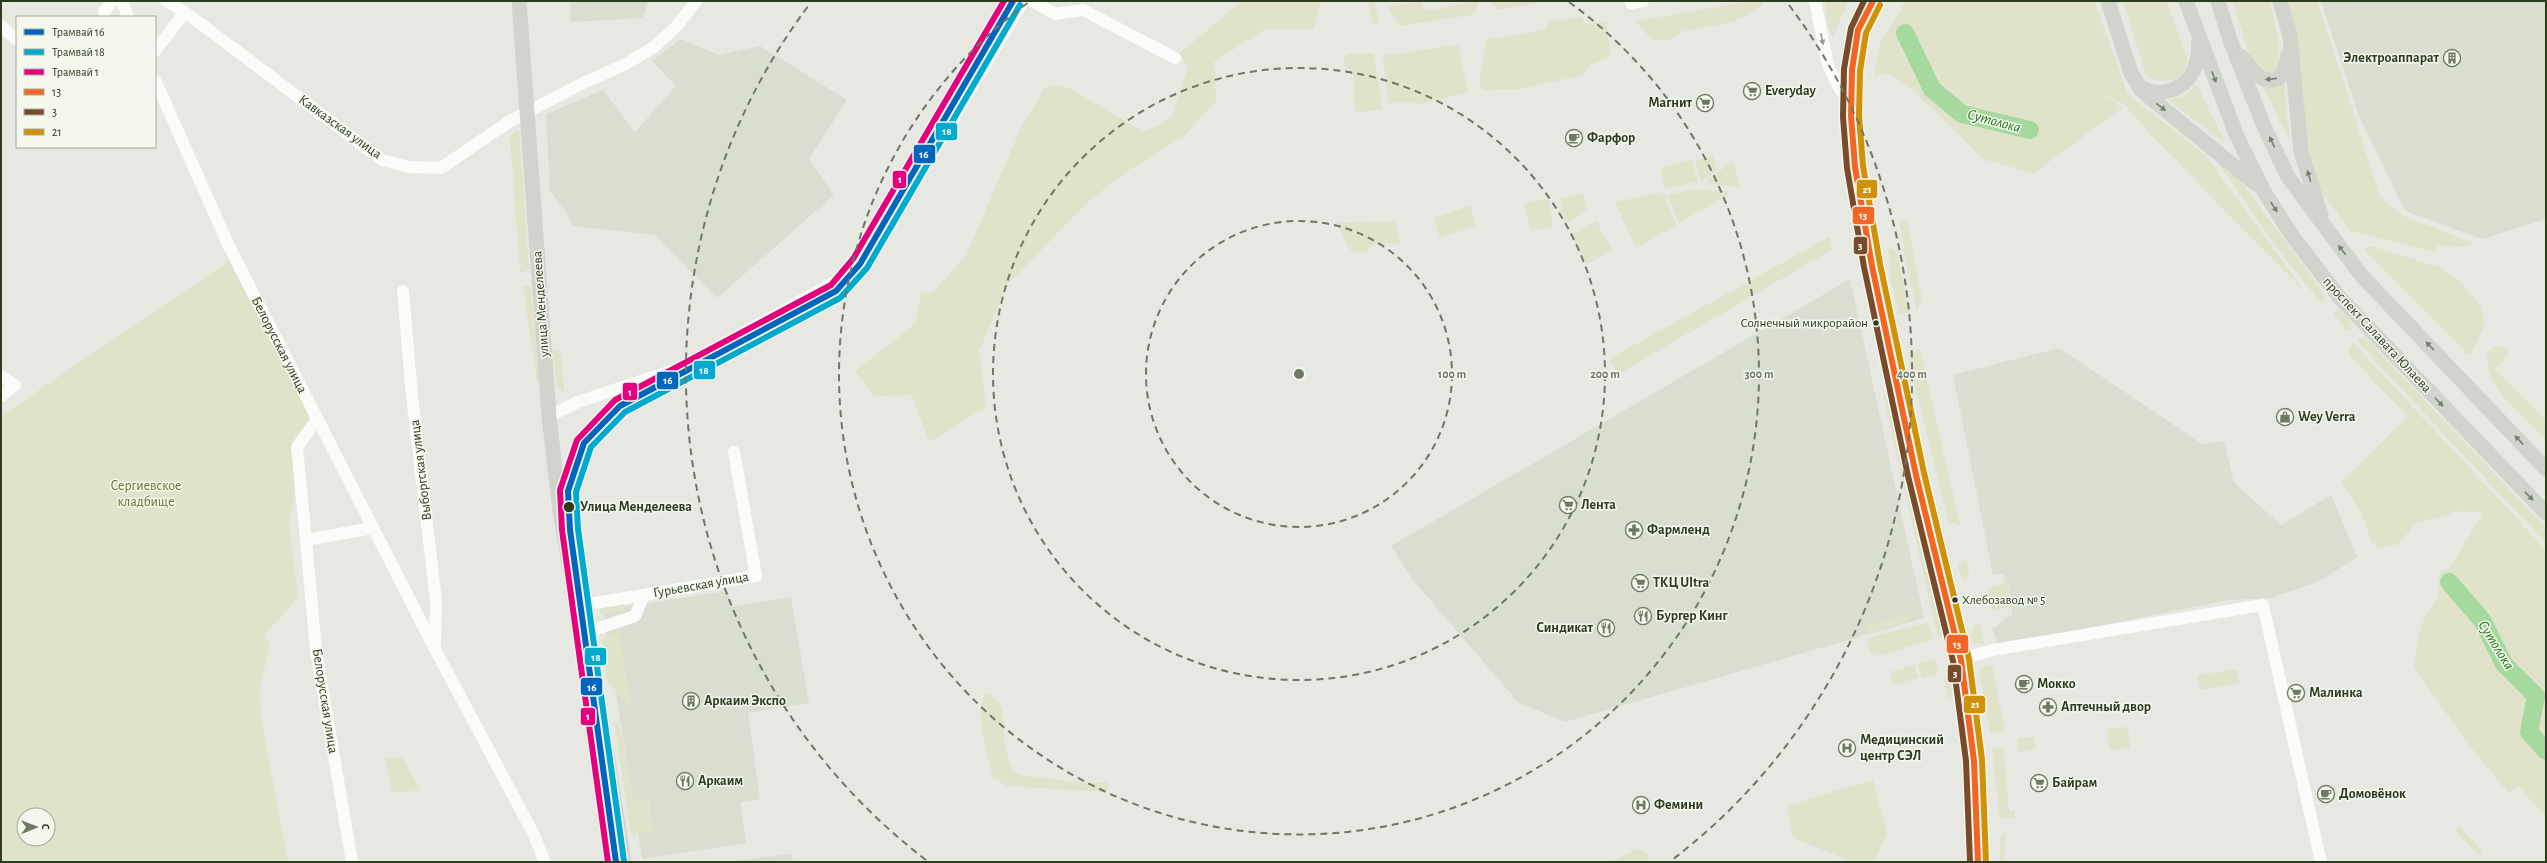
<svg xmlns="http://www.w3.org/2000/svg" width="2547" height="863" viewBox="0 0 2547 863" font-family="'Alegreya Sans',sans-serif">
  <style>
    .built { fill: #d9ded1 }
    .green { fill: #e0e2c9; fill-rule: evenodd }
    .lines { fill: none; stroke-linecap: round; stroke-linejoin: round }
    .river { stroke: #a5d99e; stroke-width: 18 }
    .minor { stroke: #fbfcfa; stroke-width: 12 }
    .major { stroke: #d1d4cc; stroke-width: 15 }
    .bus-1-casing { stroke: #f5f7ef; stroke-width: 9 }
    .bus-2-casing { stroke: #f5f7ef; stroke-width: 9 }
    .bus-3-casing { stroke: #f5f7ef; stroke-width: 9 }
    .bus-1 { stroke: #f26522; stroke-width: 6 }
    .bus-2 { stroke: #7a4b2a; stroke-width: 6 }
    .bus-3 { stroke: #cf9106; stroke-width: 6 }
    .tram-1-casing { stroke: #f5f7ef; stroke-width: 9 }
    .tram-2-casing { stroke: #f5f7ef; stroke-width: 9 }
    .tram-3-casing { stroke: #f5f7ef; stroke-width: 9 }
    .tram-1 { stroke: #0065bd; stroke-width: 6 }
    .tram-2 { stroke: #00a9ce; stroke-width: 6 }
    .tram-3 { stroke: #e5007d; stroke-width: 6 }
    .oneway { fill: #949c8c }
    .oneway2 { fill: #77806d }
    .ring { fill: none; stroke: #6e7863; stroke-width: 2; stroke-dasharray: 7 5 }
    .bus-dot { fill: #2d3b1f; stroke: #f5f7ef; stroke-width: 1.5 }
    .labels { text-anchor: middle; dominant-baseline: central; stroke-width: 3; stroke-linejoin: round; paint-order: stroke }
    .bus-label { font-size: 13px; fill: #2d3b1f; stroke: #f5f7ef; text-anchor: end }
    .poi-label { font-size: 14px; font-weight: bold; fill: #2d3b1f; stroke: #f5f7ef; text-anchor: start }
    .street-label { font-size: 14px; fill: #2d3b1f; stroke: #f5f7ef }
    .park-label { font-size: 14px; fill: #687427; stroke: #f5f7ef }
    .stop-label { font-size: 14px; font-weight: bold; fill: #2d3b1f; stroke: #f5f7ef; text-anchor: start }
    .water-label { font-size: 15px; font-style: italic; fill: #1d7916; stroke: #f5f7ef }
    .centre { fill: #6e7863; stroke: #f5f7ef; stroke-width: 2 }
    .ring-label { font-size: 12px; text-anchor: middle; font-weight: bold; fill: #6e7863; stroke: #f5f7ef; stroke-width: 3; stroke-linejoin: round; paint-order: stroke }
    .line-badge { stroke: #f5f7ef; stroke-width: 1.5 }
    .badge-label { font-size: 11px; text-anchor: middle; font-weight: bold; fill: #fff }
  </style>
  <rect width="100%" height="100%" fill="#e6e8e1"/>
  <!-- built -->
  <g class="built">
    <polygon points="570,1 649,1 642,18 571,22"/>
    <polygon points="2321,1 2546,1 2546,219 2482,239 2405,211 2359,116"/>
    <polygon points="681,39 719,55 760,46 847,100 809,159 834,195 717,298 655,235 573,226 565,210 550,191 546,114 603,90 635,132 676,86 652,61"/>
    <polygon points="1850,279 1924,618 1565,722 1519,703 1413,580 1391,546"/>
    <polygon points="2059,348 2202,444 2224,441 2234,483 2281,525 2331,495 2357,557 2320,581 2271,598 2228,600 1999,646 1992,629 2013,614 2003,573 1993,575 1953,375"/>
    <polygon points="728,591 730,607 791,597 809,703 748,713 760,799 740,802 746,843 642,859 603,610"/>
    <polygon points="791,854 793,862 726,862"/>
  </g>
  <!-- green -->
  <g class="green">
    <polygon points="1242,1 1321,1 1313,29 1265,29 1214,62 1216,101 1183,137 1127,171 1088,202 1007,285 979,351 986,407 929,442 912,395 874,396 855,371 908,330 916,320 921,293 933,292 966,256 1020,130 1044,89 1059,85 1073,90 1143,132 1157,126 1172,116 1188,67 1179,54"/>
    <polygon points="1368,1 1374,1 1380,26 1373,23"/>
    <polygon points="1478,1 1476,11 1471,15 1399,26 1387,7 1421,2 1426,11"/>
    <polygon points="1488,1 1547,1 1498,10"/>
    <polygon points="1752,1 1762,1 1762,5 1751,14 1731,22 1684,31 1670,40 1652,40 1636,21"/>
    <polygon points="1825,1 1848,1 1833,37 1828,28"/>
    <polygon points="1906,1 2094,1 2127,92 2137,102 2205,155 2305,292 2149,133 2123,103 2102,95 2123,107 2034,173 1985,160 1912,89 1887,73 1874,76 1880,43"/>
    <path d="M2123 1H2167L2187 59C2187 82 2161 86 2146 75Z"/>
    <path d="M2232 1H2269C2274 19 2286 58 2275 73L2263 75 2251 59Z"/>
    <polygon points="2286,1 2317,1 2380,196 2401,215 2473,243 2462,247 2438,245 2436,252 2350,231 2314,181 2305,151"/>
    <polygon points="1581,17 1585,24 1606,22 1611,56 1590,65 1582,75 1521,89 1484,90 1479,84 1486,40 1547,30 1548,22"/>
    <polygon points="1458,45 1468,93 1418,104 1404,102 1389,104 1383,56"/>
    <path d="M1350 53H1374L1382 109 1356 113C1353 106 1355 84 1353 73L1345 66 1343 57Z"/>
    <polygon points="2284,82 2290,142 2264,88"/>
    <polygon points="2197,85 2225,143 2168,100 2184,96"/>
    <polygon points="519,130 529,269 520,274 510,136"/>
    <polygon points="2210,152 2232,169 2324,294 2325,299 2321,303 2279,250"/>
    <polygon points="1713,156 1717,170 1701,182 1695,161"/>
    <polygon points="1692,160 1698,182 1665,188 1660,168"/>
    <polygon points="1733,161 1740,185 1738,187 1704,183"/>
    <polygon points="1700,189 1713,192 1717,190 1728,191 1729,194 1679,223 1667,195"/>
    <polygon points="1663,192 1676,225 1638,247 1635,246 1615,202"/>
    <polygon points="1583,194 1587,209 1566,224 1559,198"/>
    <polygon points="1548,198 1553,226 1531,231 1524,203"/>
    <polygon points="1470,206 1476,226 1440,238 1434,218"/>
    <polygon points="1907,220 1922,300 1917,310 1906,264 1900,221"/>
    <polygon points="1395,221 1401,243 1374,244 1366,252 1354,253 1348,247 1338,223"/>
    <polygon points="1596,221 1612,250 1587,264 1571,236"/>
    <polygon points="1829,237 1833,249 1618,374 1609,359"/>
    <polygon points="2371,246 2439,267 2459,281 2481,306 2485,324 2471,354 2466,353 2365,250 2365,247"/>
    <polygon points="1889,248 1896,251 1910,312 1899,314 1890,278"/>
    <path d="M229 261 311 417 294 445 295 497 289 521 298 598 264 635 270 645 260 686 261 717 288 862H1V416ZM24 815H48V839H24Z"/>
    <polygon points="523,286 529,286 531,291 539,382 537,382"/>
    <polygon points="2339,309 2352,323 2350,329 2346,330 2334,314 2334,311"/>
    <polygon points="2365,337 2546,528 2546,543 2356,340"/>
    <polygon points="2353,343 2546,550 2546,817 2518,786 2509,794 2463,737 2414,667 2419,634 2424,619 2438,598 2439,573 2448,569 2484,513 2455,511 2445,516 2416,522 2399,544 2379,548 2372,543 2361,513 2341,482 2408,417 2349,355 2348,351"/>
    <path d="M2496 346 2507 349 2508 356 2495 368 2546 421V440C2523 416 2485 389 2487 353Z"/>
    <path d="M1920 349 1960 525 1948 521 1909 361C1909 353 1912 351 1920 349Z"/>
    <polygon points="553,350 561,350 564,392 557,387"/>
    <polygon points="1889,394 1945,636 1938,638 1883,395"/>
    <polygon points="1966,559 1969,573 1966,582 1962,578 1958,566"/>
    <polygon points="2008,582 2014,606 1993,611 1987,588"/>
    <polygon points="623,604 625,610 601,615 600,609"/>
    <polygon points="1907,614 1909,621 1865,633 1868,625"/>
    <polygon points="1928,622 1933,640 1876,656 1870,652 1866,639"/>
    <polygon points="1976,622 1981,626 1984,644 1973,643 1970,635"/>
    <polygon points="619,630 632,710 607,680 602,639"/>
    <polygon points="1935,659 1938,674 1922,678 1918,664"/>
    <polygon points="1914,665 1918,678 1893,685 1890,672"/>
    <polygon points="1992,665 2005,731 1994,733 1990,731 1979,671 1979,668"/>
    <polygon points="2237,669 2239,683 2200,690 2197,675"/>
    <polygon points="1948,676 1952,695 1949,701 1944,677"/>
    <path d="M985 694C1009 699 1002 724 1004 742 1006 752 1009 761 1013 770L1022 775 1089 784 1106 782 1109 787 1105 792 1007 786 993 777C987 756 974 713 985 694Z"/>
    <polygon points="614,719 621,730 633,801 649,800 653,832 631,835"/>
    <polygon points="2128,727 2130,748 2109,750 2108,729"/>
    <polygon points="2034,737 2036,749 2018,752 2017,739"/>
    <polygon points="2003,747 2009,811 2015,811 2015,817 2002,818 1999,815 1992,748"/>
    <polygon points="402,758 421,791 392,792 385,759"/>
    <polygon points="1873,780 1887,833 1874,862 1853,862 1793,838 1787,806"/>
    <polygon points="2459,826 2483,851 2479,855 2455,830"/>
    <polygon points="2006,833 2004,862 1999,862 2001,835"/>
    <polygon points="1637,849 1650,854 1647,862 1611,862"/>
  </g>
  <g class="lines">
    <!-- river -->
    <g class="river">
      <polyline points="1905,33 1932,89 1962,114 2030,130"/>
      <polyline points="2449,582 2482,620 2504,664 2536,696 2529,732 2546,751"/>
    </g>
    <!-- minor -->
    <g class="minor">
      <polyline points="122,1 128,17"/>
      <polyline points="166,1 185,12 382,160 409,167 441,168 510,121 585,82 624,65 654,47 677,26 696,1"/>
      <polyline points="1033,1 1055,14 1083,10 1175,58"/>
      <polyline points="1815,1 1828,65 1837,84 1852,108"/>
      <polyline points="1631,3 1643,1"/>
      <polyline points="104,12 112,1"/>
      <polyline points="1,26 17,40"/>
      <polyline points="155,51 185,12"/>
      <polyline points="155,80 228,244 435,649 533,833 545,862"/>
      <polyline points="403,291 412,396 436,601 435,648"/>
      <polyline points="1,376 15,385 1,396"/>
      <polyline points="549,416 578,402 680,368 833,283 862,272 1023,1"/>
      <polyline points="306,540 297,447 317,419"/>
      <polyline points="576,606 644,595"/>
      <polyline points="584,633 635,616 644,595 756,576 734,452"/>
      <polyline points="1960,659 1993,650 2263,605 2321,862"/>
      <polyline points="352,862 316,651 306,540 373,528"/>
    </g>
    <!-- major -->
    <g class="major">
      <polyline points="519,1 549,416 559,504 576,606 611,862"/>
      <path d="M1873 1C1822 63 1872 267 1888 342 1901 401 1912 460 1926 519 1937 566 1952 613 1961 660 1972 727 1980 794 1978 862"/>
      <polyline points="2108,1 2131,73 2142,91 2256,184"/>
      <polyline points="2186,1 2236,134 2263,190 2293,237 2340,298 2546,513"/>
      <polyline points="2218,1 2230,40 2263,124 2288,177 2361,275 2546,469"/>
      <polyline points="2280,1 2290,36 2301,152 2321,215"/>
      <path d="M2242 57C2251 70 2268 92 2284 73L2288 55"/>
      <path d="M2139 86C2162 101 2192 87 2197 60 2199 54 2198 48 2199 42"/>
      <polyline points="596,686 624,862"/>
    </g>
    <!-- bus-1 casing -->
    <g class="bus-1-casing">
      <polyline id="bus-1" points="1873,1 1858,30 1852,70 1851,116 1855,167 1872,266 1916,475 1961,660 1974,761 1978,862"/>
    </g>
    <!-- bus-2 casing -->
    <g class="bus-2-casing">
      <polyline id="bus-2" points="1864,1 1851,28 1844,69 1843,117 1847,168 1864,267 1908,476 1953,661 1966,761 1970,862"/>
    </g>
    <!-- bus-3 casing -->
    <g class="bus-3-casing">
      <polyline id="bus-3" points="1880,5 1866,33 1860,71 1859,116 1863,166 1880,264 1924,473 1969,659 1982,760 1986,862"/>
    </g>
    <!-- bus-1 -->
    <use href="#bus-1" class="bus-1"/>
    <!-- bus-2 -->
    <use href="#bus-2" class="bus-2"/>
    <!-- bus-3 -->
    <use href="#bus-3" class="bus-3"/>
    <!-- tram-1 casing -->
    <g class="tram-1-casing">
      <polyline id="tram-1" points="616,862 570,530 568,491 584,443 620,406 836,291 860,264 1013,1"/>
    </g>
    <!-- tram-2 casing -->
    <g class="tram-2-casing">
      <polyline id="tram-2" points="624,861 578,529 576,492 591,447 625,412 840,298 867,268 1020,5"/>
    </g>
    <!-- tram-3 casing -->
    <g class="tram-3-casing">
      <polyline id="tram-3" points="608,862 562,530 560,490 577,440 615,400 831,285 853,259 1004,1"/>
    </g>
    <!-- tram-1 -->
    <use href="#tram-1" class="tram-1"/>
    <!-- tram-2 -->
    <use href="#tram-2" class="tram-2"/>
    <!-- tram-3 -->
    <use href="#tram-3" class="tram-3"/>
  </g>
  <!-- one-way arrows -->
  <defs><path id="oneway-solid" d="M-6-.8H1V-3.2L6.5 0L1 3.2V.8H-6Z"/></defs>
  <use class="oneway" href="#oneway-solid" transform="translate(1822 39) rotate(79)"/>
  <g class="oneway2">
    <use href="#oneway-solid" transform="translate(2214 77) rotate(69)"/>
    <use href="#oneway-solid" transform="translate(2271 79) rotate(174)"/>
    <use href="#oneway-solid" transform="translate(2161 107) rotate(37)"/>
    <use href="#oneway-solid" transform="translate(2272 142) rotate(-115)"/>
    <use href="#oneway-solid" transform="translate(2309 176) rotate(-107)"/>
    <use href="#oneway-solid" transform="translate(2274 207) rotate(57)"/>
    <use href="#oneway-solid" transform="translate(2342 250) rotate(-128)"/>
    <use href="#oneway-solid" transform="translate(2430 346) rotate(-134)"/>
    <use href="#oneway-solid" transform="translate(2439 402) rotate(46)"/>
    <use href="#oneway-solid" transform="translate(2519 440) rotate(-133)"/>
    <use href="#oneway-solid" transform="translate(2529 496) rotate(46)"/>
  </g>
  <!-- distance rings -->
  <g class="ring">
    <circle cx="1299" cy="374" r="153"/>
    <circle cx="1299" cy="374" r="306"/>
    <path d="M1569 2A460 460 0 1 1 1029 2"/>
    <path d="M926 860A613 613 0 0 1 809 5M1789 5A613 613 0 0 1 1672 860"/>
  </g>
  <!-- icons -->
  <defs>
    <g id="building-ring" transform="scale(0.9)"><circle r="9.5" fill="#f5f7ef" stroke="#6e7863" stroke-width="1.5"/><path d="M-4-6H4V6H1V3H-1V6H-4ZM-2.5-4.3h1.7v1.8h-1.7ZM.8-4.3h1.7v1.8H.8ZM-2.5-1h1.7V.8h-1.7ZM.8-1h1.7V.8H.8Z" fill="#6e7863"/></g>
    <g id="supermarket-ring" transform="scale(0.9)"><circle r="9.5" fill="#f5f7ef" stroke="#6e7863" stroke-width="1.5"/><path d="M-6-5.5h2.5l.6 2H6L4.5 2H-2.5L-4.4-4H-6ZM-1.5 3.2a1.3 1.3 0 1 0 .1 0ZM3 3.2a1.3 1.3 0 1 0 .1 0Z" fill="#6e7863"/></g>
    <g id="cafe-ring" transform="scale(0.9)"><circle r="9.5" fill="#f5f7ef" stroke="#6e7863" stroke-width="1.5"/><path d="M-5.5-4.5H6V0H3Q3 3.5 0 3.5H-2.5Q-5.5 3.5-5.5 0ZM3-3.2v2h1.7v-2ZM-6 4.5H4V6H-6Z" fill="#6e7863"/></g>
    <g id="shop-ring" transform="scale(0.9)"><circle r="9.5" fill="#f5f7ef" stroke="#6e7863" stroke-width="1.5"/><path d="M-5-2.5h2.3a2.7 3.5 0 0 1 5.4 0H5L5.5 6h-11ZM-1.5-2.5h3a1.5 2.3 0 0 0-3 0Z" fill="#6e7863"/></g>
    <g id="pharmacy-ring" transform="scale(0.9)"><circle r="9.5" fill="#f5f7ef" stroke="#6e7863" stroke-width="1.5"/><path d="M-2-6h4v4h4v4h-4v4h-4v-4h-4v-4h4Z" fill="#6e7863"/></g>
    <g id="restaurant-ring" transform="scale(0.9)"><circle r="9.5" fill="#f5f7ef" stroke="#6e7863" stroke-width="1.5"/><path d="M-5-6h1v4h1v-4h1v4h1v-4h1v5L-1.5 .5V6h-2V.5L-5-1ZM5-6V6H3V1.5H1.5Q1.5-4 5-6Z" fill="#6e7863"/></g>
    <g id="hospital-ring" transform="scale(0.9)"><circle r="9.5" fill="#f5f7ef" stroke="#6e7863" stroke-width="1.5"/><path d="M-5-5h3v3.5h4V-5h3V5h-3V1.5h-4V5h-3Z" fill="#6e7863"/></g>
  </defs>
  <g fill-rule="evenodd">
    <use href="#building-ring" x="2452" y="58"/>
    <use href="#supermarket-ring" x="1752" y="91"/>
    <use href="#supermarket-ring" x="1705" y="103"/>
    <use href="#cafe-ring" x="1574" y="138"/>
    <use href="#shop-ring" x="2285" y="417"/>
    <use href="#supermarket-ring" x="1568" y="505"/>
    <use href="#pharmacy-ring" x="1634" y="530"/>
    <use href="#supermarket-ring" x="1640" y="583"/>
    <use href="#restaurant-ring" x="1643" y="616"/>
    <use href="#restaurant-ring" x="1606" y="628"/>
    <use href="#cafe-ring" x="2024" y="684"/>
    <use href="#supermarket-ring" x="2296" y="693"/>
    <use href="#building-ring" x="691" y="701"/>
    <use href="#pharmacy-ring" x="2048" y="707"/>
    <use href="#hospital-ring" x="1847" y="748"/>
    <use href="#restaurant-ring" x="685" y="781"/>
    <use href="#supermarket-ring" x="2039" y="783"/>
    <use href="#cafe-ring" x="2326" y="794"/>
    <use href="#hospital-ring" x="1641" y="805"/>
  </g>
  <!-- markers -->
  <g class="bus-dot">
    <circle cx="1876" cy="323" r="3.5"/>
    <circle cx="569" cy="507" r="6"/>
    <circle cx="1955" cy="600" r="3.5"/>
  </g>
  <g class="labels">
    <!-- bus labels -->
    <g class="bus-label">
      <text x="1868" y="323">Солнечный микрорайон</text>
      <text x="1962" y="600" text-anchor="start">Хлебозавод № 5</text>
    </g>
    <!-- poi labels -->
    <g class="poi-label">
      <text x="2439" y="58" text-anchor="end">Электроаппарат</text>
      <text x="1765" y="91">Everyday</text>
      <text x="1692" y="103" text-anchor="end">Магнит</text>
      <text x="1587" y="138">Фарфор</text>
      <text x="2298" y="417">Wey Verra</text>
      <text x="1581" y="505">Лента</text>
      <text x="1647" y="530">Фармленд</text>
      <text x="1653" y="583">ТКЦ Ultra</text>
      <text x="1656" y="616">Бургер Кинг</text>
      <text x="1593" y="628" text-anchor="end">Синдикат</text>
      <text x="2037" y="684">Мокко</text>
      <text x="2309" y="693">Малинка</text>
      <text x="704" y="701">Аркаим Экспо</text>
      <text x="2061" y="707">Аптечный двор</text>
      <text x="1860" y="740">Медицинский<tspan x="1860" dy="16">центр СЭЛ</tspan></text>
      <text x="698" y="781">Аркаим</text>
      <text x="2052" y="783">Байрам</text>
      <text x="2339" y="794">Домовёнок</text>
      <text x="1654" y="805">Фемини</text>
    </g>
    <!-- street labels -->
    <g class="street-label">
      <text transform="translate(340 127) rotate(36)">Кавказская улица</text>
      <text transform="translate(541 304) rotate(-94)">улица Менделеева</text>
      <text transform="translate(2377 335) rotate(47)">проспект Салавата Юлаева</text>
      <text transform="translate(279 345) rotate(63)">Белорусская улица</text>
      <text transform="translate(421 470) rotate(-97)">Выборгская улица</text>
      <text transform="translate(701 585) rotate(-10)">Гурьевская улица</text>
      <text transform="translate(325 701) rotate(81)">Белорусская улица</text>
    </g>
    <!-- park labels -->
    <g class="park-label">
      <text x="146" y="486">Сергиевское<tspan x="146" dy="16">кладбище</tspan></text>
    </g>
    <!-- stop labels -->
    <g class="stop-label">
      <text x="580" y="507">Улица Менделеева</text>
    </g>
    <!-- water labels -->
    <g class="water-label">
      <text transform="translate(1994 121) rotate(15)">Сутолока</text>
      <text transform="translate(2496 645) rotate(58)">Сутолока</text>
    </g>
  </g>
  <circle cx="1299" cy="374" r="6" class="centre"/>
  <g class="ring-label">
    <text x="1452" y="378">100 m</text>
    <text x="1605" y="378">200 m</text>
    <text x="1759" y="378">300 m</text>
    <text x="1912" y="378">400 m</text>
  </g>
  <g class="line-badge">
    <rect x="935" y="122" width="23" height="19" rx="4" fill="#00a9ce"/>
    <rect x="913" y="144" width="23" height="20" rx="4" fill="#0065bd"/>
    <rect x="892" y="170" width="15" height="19" rx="4" fill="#e5007d"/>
    <rect x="1856" y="179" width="22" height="20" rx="4" fill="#cf9106"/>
    <rect x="1852" y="206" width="23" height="19" rx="4" fill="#f26522"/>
    <rect x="1853" y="236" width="15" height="19" rx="4" fill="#7a4b2a"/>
    <rect x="693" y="360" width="23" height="20" rx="4" fill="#00a9ce"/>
    <rect x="656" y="371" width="23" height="19" rx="4" fill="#0065bd"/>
    <rect x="622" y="382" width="16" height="19" rx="4" fill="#e5007d"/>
    <rect x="1946" y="634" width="23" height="20" rx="4" fill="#f26522"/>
    <rect x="584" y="647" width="23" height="19" rx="4" fill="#00a9ce"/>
    <rect x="1947" y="664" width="15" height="19" rx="4" fill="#7a4b2a"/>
    <rect x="580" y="677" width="23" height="19" rx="4" fill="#0065bd"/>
    <rect x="1963" y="695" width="23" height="19" rx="4" fill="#cf9106"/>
    <rect x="580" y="707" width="16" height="19" rx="4" fill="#e5007d"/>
  </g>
  <g class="badge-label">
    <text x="947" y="135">18</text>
    <text x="924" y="158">16</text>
    <text x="900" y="183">1</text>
    <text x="1867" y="193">21</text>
    <text x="1863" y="219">13</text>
    <text x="1860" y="249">3</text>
    <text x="704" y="374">18</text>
    <text x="668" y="384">16</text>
    <text x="630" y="396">1</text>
    <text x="1957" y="648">13</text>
    <text x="596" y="661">18</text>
    <text x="1955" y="677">3</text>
    <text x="592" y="691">16</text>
    <text x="1975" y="708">21</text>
    <text x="588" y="720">1</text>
  </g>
  <!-- border -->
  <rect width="2547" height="863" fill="none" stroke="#2d3b1f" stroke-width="4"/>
  <!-- legend -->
  <rect x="16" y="16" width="140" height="132" fill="#f5f7ef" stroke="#a5ac9c"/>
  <rect x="24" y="29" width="20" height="6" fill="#0065bd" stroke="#a5ac9c"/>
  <text x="52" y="36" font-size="12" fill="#2d3b1f">Трамвай 16</text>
  <rect x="24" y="49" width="20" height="6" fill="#00a9ce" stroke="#a5ac9c"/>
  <text x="52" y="56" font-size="12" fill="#2d3b1f">Трамвай 18</text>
  <rect x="24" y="69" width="20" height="6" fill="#e5007d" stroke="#a5ac9c"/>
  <text x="52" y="76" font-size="12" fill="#2d3b1f">Трамвай 1</text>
  <rect x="24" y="89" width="20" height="6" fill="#f26522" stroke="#a5ac9c"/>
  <text x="52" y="96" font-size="12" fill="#2d3b1f">13</text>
  <rect x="24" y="109" width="20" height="6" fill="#7a4b2a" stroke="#a5ac9c"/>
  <text x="52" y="116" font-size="12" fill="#2d3b1f">3</text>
  <rect x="24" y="129" width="20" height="6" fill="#cf9106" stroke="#a5ac9c"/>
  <text x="52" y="136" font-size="12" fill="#2d3b1f">21</text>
  <!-- north arrow -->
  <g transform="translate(36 827) rotate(89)"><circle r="19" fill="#f5f7ef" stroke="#a5ac9c"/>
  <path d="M0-3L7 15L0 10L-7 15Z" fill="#6e7863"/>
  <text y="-6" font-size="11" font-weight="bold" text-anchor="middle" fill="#2d3b1f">С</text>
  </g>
</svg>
